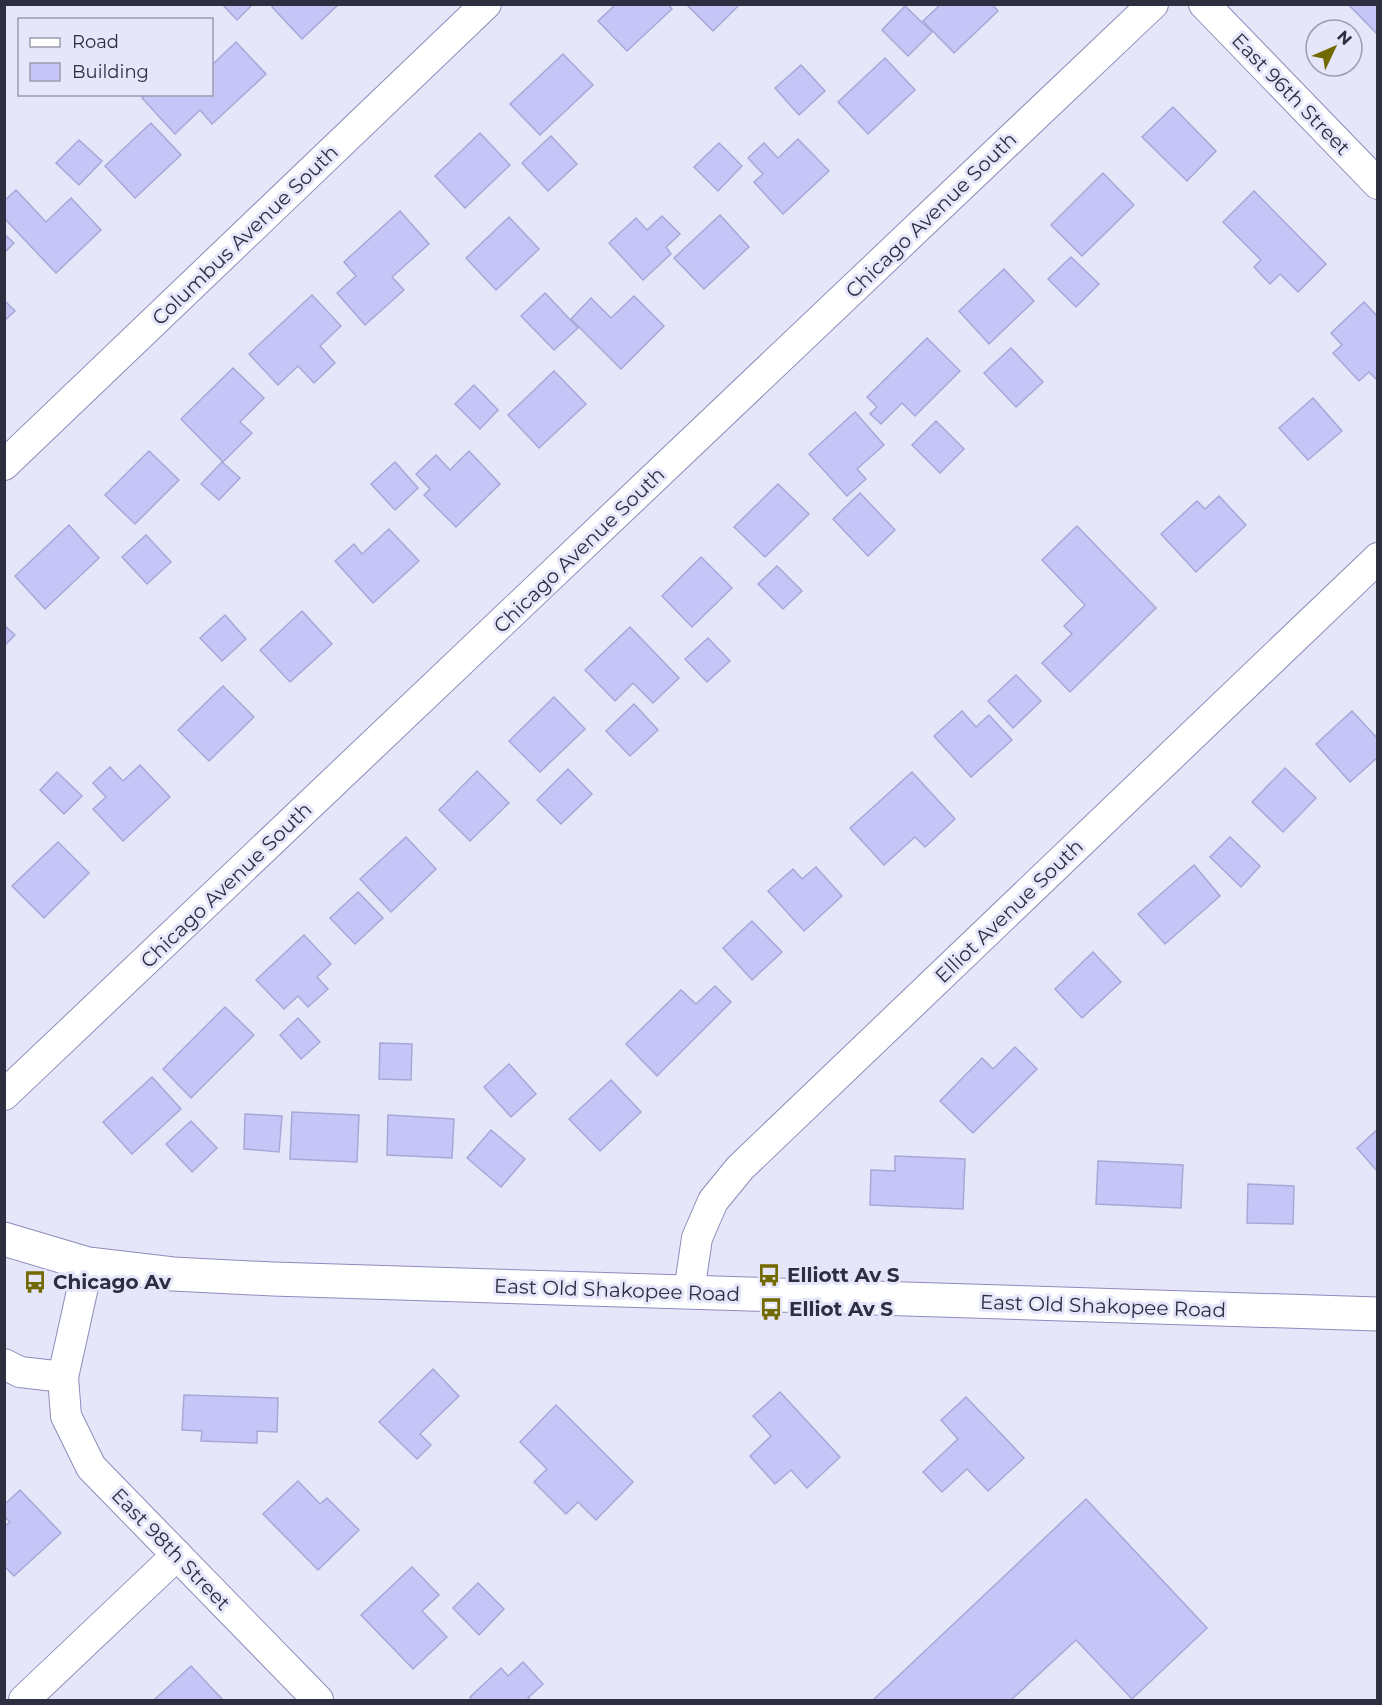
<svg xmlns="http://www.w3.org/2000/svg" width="1382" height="1705" viewBox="0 0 1382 1705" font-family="Montserrat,sans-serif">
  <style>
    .building { fill: #c5c6f7; stroke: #a7a8d7; stroke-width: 1.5 }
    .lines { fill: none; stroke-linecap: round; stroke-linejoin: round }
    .street-casing { stroke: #8c8cba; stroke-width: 32 }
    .secondary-casing { stroke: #8c8cba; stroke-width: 35 }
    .street { stroke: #fff; stroke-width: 30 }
    .secondary { stroke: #fff; stroke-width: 33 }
    .labels { text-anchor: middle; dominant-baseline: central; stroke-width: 6; stroke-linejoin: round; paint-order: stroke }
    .street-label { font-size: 20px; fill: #2e2e41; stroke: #e5e6fa }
    .poi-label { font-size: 20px; font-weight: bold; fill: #2e2e41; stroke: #e5e6fa; text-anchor: start }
  </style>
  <rect width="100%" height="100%" fill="#e5e6fa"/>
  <!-- building -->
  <g class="building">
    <polygon points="222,4 253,4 237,20"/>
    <polygon points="275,4 339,4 302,39 272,7"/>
    <polygon points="616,4 668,4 672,9 627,51 598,21"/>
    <polygon points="736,4 738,6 713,31 687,5"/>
    <polygon points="941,4 992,4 998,11 954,53 923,21"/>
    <polygon points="1348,4 1378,4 1378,35"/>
    <polygon points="905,6 932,32 908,56 882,30"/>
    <polygon points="236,42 266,74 212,124 200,110 175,134 142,98 146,94 212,94 212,65"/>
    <polygon points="563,54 593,85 540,135 510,104"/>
    <polygon points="885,58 915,90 868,134 838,102"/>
    <polygon points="801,65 825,91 799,115 775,88"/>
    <polygon points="1173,107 1216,151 1187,181 1142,137"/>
    <polygon points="151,123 181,155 135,198 105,166"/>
    <polygon points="480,133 510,165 465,208 435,176"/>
    <polygon points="551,136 577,164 548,191 522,163"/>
    <polygon points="798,139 829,171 783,214 754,182 763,174 748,158 764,143 778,158"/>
    <polygon points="79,140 102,161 79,185 56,163"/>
    <polygon points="719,143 742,166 718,191 694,167"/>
    <polygon points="1103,173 1134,205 1082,256 1051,225"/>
    <polygon points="16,190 46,222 71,198 101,230 56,273 4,218 4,201"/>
    <polygon points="1254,191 1326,264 1298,292 1280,274 1270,284 1254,267 1261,260 1223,222"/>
    <polygon points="400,211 429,244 392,277 404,290 365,325 337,293 356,276 344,262"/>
    <polygon points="720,215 749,247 704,289 674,258"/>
    <polygon points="662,216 680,234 666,247 671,254 643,280 609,243 636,218 647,230"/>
    <polygon points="509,217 539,249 496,290 466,258"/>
    <polygon points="4,234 14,243 4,253"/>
    <polygon points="1071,257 1099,284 1076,307 1048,279"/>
    <polygon points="1004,269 1034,301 989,344 959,311"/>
    <polygon points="545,293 578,328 554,350 521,316"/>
    <polygon points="312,295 341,326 320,346 335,363 314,383 298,366 278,385 249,354"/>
    <polygon points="634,296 664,326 621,369 571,319 591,298 611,318"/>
    <polygon points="4,300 15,311 4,321"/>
    <polygon points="1364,302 1378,317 1378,381 1369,372 1359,381 1333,353 1342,345 1331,333"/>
    <polygon points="927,338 960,371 915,416 902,403 881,424 870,414 877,407 867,397"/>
    <polygon points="1011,348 1043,382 1016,407 984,373"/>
    <polygon points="233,368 264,398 240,422 252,433 223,462 181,419"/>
    <polygon points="554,371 586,404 539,448 508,415"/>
    <polygon points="474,385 498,410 480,429 455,404"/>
    <polygon points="1313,398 1342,431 1308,460 1279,428"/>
    <polygon points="855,412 884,445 857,469 866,479 847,496 809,454"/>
    <polygon points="936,421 964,449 940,473 912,445"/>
    <polygon points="149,451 179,480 135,524 105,495"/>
    <polygon points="469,451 500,484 456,527 424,495 430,489 416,474 436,455 450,470"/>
    <polygon points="222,462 240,478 219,500 201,484"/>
    <polygon points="395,462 418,488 395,510 371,484"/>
    <polygon points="778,484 809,514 765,557 734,527"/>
    <polygon points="860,493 895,530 868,556 833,519"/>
    <polygon points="1219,496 1246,525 1196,572 1161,534 1197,501 1205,509"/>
    <polygon points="69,525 99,558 45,609 15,576"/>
    <polygon points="1077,526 1156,608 1070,692 1042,663 1072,634 1064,626 1085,605 1042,560"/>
    <polygon points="389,529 419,561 373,603 335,561 354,544 362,554"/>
    <polygon points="146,535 171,562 147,584 122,557"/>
    <polygon points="701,557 732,588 692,627 662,596"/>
    <polygon points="777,566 802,591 783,609 758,584"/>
    <polygon points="302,611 332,644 290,682 260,650"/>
    <polygon points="225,615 246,639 222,661 200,638"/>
    <polygon points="4,625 15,635 4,646"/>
    <polygon points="630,627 679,678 653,703 633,683 615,701 585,670"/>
    <polygon points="708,638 730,661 707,682 685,659"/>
    <polygon points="1016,675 1041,701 1013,728 988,701"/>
    <polygon points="223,686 254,717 209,761 178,730"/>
    <polygon points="554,697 585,729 540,772 509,741"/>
    <polygon points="634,704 658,730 630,756 606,731"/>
    <polygon points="962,711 976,727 989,715 1012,740 971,777 934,736"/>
    <polygon points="1352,711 1378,739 1378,757 1350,782 1316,744"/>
    <polygon points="140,765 170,797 123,841 93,809 106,797 93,783 110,767 123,781"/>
    <polygon points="1285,768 1316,798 1283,832 1252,802"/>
    <polygon points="568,769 592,794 561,824 537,800"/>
    <polygon points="477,771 509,803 470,841 439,810"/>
    <polygon points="57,772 82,796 64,814 40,790"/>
    <polygon points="912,772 955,819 925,847 915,837 884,865 850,828"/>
    <polygon points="406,837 436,869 391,912 360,879"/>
    <polygon points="1230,837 1260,866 1241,887 1210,857"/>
    <polygon points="58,842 89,873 44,918 12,886"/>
    <polygon points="1194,865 1220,896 1165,944 1138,914"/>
    <polygon points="816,867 842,896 804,931 768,891 793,869 802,879"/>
    <polygon points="358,892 383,918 355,944 330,918"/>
    <polygon points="752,921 782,952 752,980 723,948"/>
    <polygon points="304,935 331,964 317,977 328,989 308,1007 298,996 284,1009 256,980"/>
    <polygon points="1093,952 1121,982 1082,1018 1055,989"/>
    <polygon points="715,986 731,1002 657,1076 626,1044 681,990 696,1004"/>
    <polygon points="225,1007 254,1035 191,1098 163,1069"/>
    <polygon points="298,1018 320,1042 301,1059 280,1035"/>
    <polygon points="380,1043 412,1044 411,1080 379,1079"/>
    <polygon points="1015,1047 1037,1069 973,1133 940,1101 982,1058 993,1069"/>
    <polygon points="509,1064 536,1094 511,1117 484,1087"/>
    <polygon points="152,1077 181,1109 132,1154 103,1122"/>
    <polygon points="611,1080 641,1112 600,1151 569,1119"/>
    <polygon points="292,1112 359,1115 357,1162 290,1159"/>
    <polygon points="245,1114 282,1116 279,1152 244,1149"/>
    <polygon points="388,1115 454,1119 452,1158 387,1155"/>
    <polygon points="191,1121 217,1148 192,1172 166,1144"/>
    <polygon points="1378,1129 1378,1172 1357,1148"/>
    <polygon points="491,1130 525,1159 501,1187 467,1158"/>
    <polygon points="895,1156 965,1159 963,1209 870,1205 871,1170 895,1171"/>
    <polygon points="1098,1161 1183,1165 1181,1208 1096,1204"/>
    <polygon points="1248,1184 1294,1186 1293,1224 1247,1223"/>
    <polygon points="433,1369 459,1396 420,1434 431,1445 417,1459 379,1422"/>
    <polygon points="780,1392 840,1457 807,1488 791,1470 775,1484 750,1456 771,1436 753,1416"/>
    <polygon points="184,1395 278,1398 277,1432 257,1431 257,1443 201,1441 202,1431 182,1430"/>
    <polygon points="966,1397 1024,1458 988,1491 967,1469 942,1492 923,1472 958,1439 941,1420"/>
    <polygon points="556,1405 633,1482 596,1520 578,1502 566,1514 534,1482 547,1469 520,1442"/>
    <polygon points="298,1481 320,1504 327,1498 359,1530 318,1570 263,1514"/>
    <polygon points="20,1490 61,1533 14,1576 4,1566 4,1527 10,1522 4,1516 4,1505"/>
    <polygon points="1086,1499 1207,1628 1132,1699 1076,1640 1011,1700 873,1700"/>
    <polygon points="412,1567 439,1595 422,1611 447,1637 413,1669 361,1615"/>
    <polygon points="478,1583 504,1609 479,1635 453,1608"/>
    <polygon points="523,1662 543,1684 528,1698 531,1700 473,1700 470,1697 501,1668 508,1676"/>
    <polygon points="191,1666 223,1700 154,1700"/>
  </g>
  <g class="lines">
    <!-- street casing -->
    <g class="street-casing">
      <g id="street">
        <polyline points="1204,4 1378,184"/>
        <polyline points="4,465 486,4"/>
        <polyline points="4,1095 1153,4"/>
        <polyline points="689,1292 697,1238 713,1201 740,1168 1378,558"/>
        <polyline points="4,1364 20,1372 63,1377 66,1416 91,1467 318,1700"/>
        <polyline points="63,1377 88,1264"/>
        <polyline points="24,1700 177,1555"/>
      </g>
    </g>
    <!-- secondary casing -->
    <g class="secondary-casing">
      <polyline id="secondary" points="4,1239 88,1264 173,1274 273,1279 1378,1314"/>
    </g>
    <!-- street -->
    <use href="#street" class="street"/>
    <!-- secondary -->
    <use href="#secondary" class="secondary"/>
  </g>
  <!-- icons -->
  <defs>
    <g id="bus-bare" transform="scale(1.8)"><path d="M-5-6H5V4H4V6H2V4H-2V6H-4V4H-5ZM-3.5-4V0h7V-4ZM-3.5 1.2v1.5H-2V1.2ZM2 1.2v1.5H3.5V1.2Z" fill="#726900" stroke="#e5e6fa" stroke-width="2.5" paint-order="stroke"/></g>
  </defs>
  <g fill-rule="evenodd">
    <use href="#bus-bare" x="769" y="1275"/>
    <use href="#bus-bare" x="35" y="1282"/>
    <use href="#bus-bare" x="771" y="1309"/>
  </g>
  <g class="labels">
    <!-- street labels -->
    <g class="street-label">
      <text transform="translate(1291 94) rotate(46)">East 96th Street</text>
      <text transform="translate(931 215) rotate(-44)">Chicago Avenue South</text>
      <text transform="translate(245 235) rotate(-44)">Columbus Avenue South</text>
      <text transform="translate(579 550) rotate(-44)">Chicago Avenue South</text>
      <text transform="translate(226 885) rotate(-44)">Chicago Avenue South</text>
      <text transform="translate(1009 911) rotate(-44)">Elliot Avenue South</text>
      <text transform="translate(617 1290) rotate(2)">East Old Shakopee Road</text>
      <text transform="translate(1103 1306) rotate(2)">East Old Shakopee Road</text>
      <text transform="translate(171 1549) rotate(46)">East 98th Street</text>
    </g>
    <!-- poi labels -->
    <g class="poi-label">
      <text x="787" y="1275">Elliott Av S</text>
      <text x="53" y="1282">Chicago Av</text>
      <text x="789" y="1309">Elliot Av S</text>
    </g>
  </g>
  <!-- border -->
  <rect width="1382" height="1705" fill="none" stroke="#2e2e41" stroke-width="12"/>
  <!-- legend -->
  <rect x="18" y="18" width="195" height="78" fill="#e5e6fa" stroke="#9c9cb0" stroke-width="1.5"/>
  <rect x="30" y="38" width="30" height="9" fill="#ffffff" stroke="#9c9cb0" stroke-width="1.5"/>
  <text x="72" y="48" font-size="18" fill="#2e2e41">Road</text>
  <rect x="30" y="63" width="30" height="18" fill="#c5c6f7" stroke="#9c9cb0" stroke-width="1.5"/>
  <text x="72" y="78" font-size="18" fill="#2e2e41">Building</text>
  <!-- north arrow -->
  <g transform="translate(1334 48) rotate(46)"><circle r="28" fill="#e5e6fa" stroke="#9c9cb0" stroke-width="1.5"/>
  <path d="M0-4.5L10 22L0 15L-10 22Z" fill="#726900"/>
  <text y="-9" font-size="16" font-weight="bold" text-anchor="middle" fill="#2e2e41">N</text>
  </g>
</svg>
